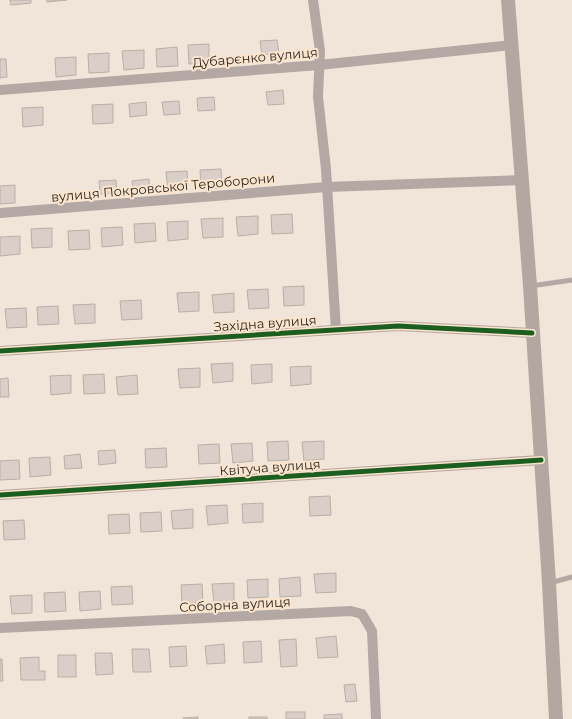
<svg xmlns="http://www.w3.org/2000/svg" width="572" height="719" viewBox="0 0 572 719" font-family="Montserrat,sans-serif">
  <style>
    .building { fill: #dacfc8; stroke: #b9afa6 }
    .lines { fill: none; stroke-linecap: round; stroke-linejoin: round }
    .lane { stroke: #b4a8a4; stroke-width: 5 }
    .street { stroke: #b4a8a4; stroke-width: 10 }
    .secondary { stroke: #b4a7a1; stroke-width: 14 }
    .cycleway-casing { stroke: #fbe5ce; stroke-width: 8 }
    .cycleway { stroke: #1b5e20; stroke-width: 5 }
    .labels { text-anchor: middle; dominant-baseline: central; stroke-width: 4; stroke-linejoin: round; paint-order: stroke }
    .street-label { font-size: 13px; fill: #2f271f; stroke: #fbe5ce }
  </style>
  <rect width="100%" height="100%" fill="#f0e5d8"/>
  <!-- building -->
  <g class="building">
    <polygon points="10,0 31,0 31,3 11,5"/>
    <polygon points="47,0 67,0 47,2"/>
    <polygon points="277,40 279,53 262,55 260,41"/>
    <polygon points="209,44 209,63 189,64 188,45"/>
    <polygon points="177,47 178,66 157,67 156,49"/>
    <polygon points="144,50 144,68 124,70 122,51"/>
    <polygon points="109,53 109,72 89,73 88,54"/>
    <polygon points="76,57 76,75 56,77 55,58"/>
    <polygon points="0,59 6,59 7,77 0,78"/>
    <polygon points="283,90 284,104 268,105 266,92"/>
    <polygon points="214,97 215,110 198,111 197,98"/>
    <polygon points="179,101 180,114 164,115 162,102"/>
    <polygon points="146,102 147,115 130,117 129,104"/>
    <polygon points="113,104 113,123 93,124 92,105"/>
    <polygon points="43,107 43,125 23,127 22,108"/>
    <polygon points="221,169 222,188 201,189 200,170"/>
    <polygon points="187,171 188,190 168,191 166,172"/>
    <polygon points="149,179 150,193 134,194 132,181"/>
    <polygon points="116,180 117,193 100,194 99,181"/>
    <polygon points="15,185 15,203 0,204 0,186"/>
    <polygon points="292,214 293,233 272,234 271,215"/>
    <polygon points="258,216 258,234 238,236 236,217"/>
    <polygon points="223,218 223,237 203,238 201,219"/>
    <polygon points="188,221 188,239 168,241 167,222"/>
    <polygon points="155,223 156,241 135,243 134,224"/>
    <polygon points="122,227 123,245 102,247 101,228"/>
    <polygon points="52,228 52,247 32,248 31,229"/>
    <polygon points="89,230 90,249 69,250 68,231"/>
    <polygon points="20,236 20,254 0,256 0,237"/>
    <polygon points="304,286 304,305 284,306 283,287"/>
    <polygon points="268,289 269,308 249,309 247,290"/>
    <polygon points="199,292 199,311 179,312 177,293"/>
    <polygon points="234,293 234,312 214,313 212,295"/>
    <polygon points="141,300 142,319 122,320 120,301"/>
    <polygon points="95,304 95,323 75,324 73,305"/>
    <polygon points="58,306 59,324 38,325 37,307"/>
    <polygon points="26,308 27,327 7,328 5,309"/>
    <polygon points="233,363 233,381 213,383 211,364"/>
    <polygon points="272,364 272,382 252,384 251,365"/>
    <polygon points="311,366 311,384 291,386 290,367"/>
    <polygon points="200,368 200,387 180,388 178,369"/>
    <polygon points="104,374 105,393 84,394 83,375"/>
    <polygon points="71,375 71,393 51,395 50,376"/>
    <polygon points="137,375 138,394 118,395 116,377"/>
    <polygon points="8,378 9,397 0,397 0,379"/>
    <polygon points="288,441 289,460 268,461 267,442"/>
    <polygon points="324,441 324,459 304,461 302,442"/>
    <polygon points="252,443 253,461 233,463 231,444"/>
    <polygon points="219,444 220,463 199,464 198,445"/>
    <polygon points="166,448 167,467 146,468 145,449"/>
    <polygon points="115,450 116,463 99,465 98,451"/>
    <polygon points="80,454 82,468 65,469 64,456"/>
    <polygon points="50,457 51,475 30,477 29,458"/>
    <polygon points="19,460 20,479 0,480 0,461"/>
    <polygon points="330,496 331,515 310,516 309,497"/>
    <polygon points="263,503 263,522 243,523 242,504"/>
    <polygon points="227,505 228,523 208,525 206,506"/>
    <polygon points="193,509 193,528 173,529 171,511"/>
    <polygon points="161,512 162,531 141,532 140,513"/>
    <polygon points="129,514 130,533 109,534 108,515"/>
    <polygon points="24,520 25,539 4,540 3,521"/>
    <polygon points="336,573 336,592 316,593 314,574"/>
    <polygon points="300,577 301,596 280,597 279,579"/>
    <polygon points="268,579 268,597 248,598 247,580"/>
    <polygon points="234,583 234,601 214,603 212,584"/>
    <polygon points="202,584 203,602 182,604 181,585"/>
    <polygon points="132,586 133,604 112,605 111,587"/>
    <polygon points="100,591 101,609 80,611 79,592"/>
    <polygon points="65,592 66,611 45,612 44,593"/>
    <polygon points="32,595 32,613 12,614 10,596"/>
    <polygon points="336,636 338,657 318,658 316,638"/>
    <polygon points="296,639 297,666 281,667 279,640"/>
    <polygon points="261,641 262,662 244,663 243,642"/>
    <polygon points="224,644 225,663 207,664 205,646"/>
    <polygon points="186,646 187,666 170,667 169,647"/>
    <polygon points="132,649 149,649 151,672 133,672"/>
    <polygon points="95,653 112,653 113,674 96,675"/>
    <rect x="58" y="655" width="18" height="22"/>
    <polygon points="39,657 39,671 45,671 45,680 21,680 20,658"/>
    <polygon points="0,659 2,659 3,681 0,681"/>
    <polygon points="355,684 357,701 346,702 344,685"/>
    <rect x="286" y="712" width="19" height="7"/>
    <polygon points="342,714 342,719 324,719 324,715"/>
    <polygon points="198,717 198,719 183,719 183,718"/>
    <rect x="249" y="717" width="18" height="2"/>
  </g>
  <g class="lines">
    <!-- lane -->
    <g class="lane">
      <polyline points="531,286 572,280"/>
      <polyline points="550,583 572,577"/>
    </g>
    <!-- street -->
    <g class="street">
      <polyline points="313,0 320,51 318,97 326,169 336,330"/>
      <polyline points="0,90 319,65 512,45"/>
      <polyline points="0,213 327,187 522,180"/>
      <polyline points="0,351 398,326 532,333"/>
      <polyline points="0,495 541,460"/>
      <polyline points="0,628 351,611 362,614 372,631 376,719"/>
    </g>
    <!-- secondary -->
    <polyline class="secondary" points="508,0 530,286 549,583 556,719"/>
    <!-- cycleway casing -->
    <g class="cycleway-casing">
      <g id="cycleway">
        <polyline points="0,351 398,326 532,333"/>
        <polyline points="0,495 541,460"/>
      </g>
    </g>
    <!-- cycleway -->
    <use href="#cycleway" class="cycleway"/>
  </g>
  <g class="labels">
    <!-- street labels -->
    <g class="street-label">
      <text transform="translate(255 57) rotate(-5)">Дубарєнко вулиця</text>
      <text transform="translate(163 187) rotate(-5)">вулиця Покровської Тероборони</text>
      <text transform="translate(265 323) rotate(-4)">Західна вулиця</text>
      <text transform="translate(270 467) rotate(-4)">Квітуча вулиця</text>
      <text transform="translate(235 604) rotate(-3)">Соборна вулиця</text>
    </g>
  </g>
</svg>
